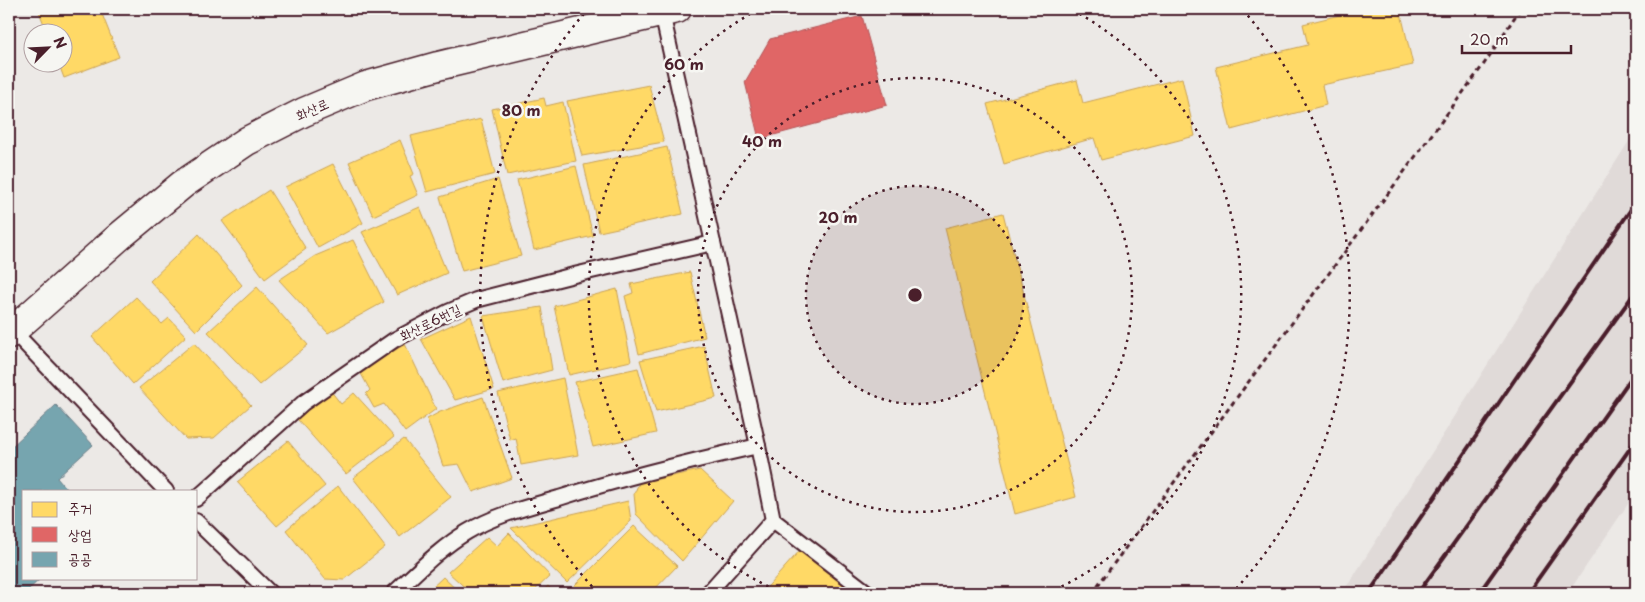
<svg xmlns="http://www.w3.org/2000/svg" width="1645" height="602" viewBox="0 0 1645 602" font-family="'Playpen Sans','Poor Story',sans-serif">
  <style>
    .built { fill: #e0dad8 }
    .homes { fill: #ffd966; stroke: #c9a154 }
    .shops { fill: #e06666; stroke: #b35154 }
    .public { fill: #76a5af; stroke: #697d87 }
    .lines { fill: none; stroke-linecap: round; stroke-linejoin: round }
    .lane-casing { stroke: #4a1f2b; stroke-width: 18 }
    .secondary-casing { stroke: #4a1f2b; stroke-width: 31 }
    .path { stroke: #4a1f2b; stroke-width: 3; stroke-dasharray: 5 4; stroke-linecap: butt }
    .lane { stroke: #f6f6f2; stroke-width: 14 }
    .secondary { stroke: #f6f6f2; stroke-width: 28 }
    .rail { stroke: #4a1f2b; stroke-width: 4 }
    .ring { fill: none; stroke: #4a1f2b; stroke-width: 2.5; stroke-dasharray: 2.5 5 }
    .labels { text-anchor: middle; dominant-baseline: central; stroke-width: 5; stroke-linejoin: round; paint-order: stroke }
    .street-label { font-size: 14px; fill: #4a1f2b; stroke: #f6f6f2 }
    .centre { fill: #4a1f2b; stroke: #f6f6f2; stroke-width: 2.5 }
    .ring-label { font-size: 15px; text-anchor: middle; font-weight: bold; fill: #4a1f2b; stroke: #f6f6f2; stroke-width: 5; stroke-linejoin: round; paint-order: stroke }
  </style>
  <rect width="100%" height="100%" fill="#ece9e6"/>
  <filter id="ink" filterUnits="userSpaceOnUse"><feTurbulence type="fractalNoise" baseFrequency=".02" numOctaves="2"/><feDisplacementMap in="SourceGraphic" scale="10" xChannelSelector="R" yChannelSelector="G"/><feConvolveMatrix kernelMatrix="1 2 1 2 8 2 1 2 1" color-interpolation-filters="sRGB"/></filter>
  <g filter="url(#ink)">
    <!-- built -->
    <polygon class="built" points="1636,130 1636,492 1568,593 1340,593 1350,582"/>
    <!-- homes -->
    <g class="homes">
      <polygon points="38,9 100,9 119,57 64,78 58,62 62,62 62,32 47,32"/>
      <polygon points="1364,9 1400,9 1413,65 1322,85 1326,105 1231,130 1216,67 1308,45 1303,24"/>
      <polygon points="1182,78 1195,136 1101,160 1094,138 1004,164 987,104 1077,80 1083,103"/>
      <polygon points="649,85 664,142 582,156 567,101"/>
      <polygon points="544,98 546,106 563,102 576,161 507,175 492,109"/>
      <polygon points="481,119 495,174 427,192 411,136"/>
      <polygon points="400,140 414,174 410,176 418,195 373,216 349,162"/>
      <polygon points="667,147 683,214 599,232 584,165"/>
      <polygon points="333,164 363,223 318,248 285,187"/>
      <polygon points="576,166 593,236 534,250 517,180"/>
      <polygon points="498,179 521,256 462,271 440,197"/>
      <polygon points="269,190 306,249 265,279 222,221"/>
      <polygon points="420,207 447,273 397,295 362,232"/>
      <polygon points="1003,213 1076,497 1015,514 945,228"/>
      <polygon points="199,234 242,285 196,331 150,281"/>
      <polygon points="353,240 384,302 328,333 279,280 315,256"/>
      <polygon points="690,272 705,337 639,354 625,296 633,293 631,284"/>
      <polygon points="257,287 308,345 259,385 208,332"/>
      <polygon points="617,289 631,361 569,375 554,306"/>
      <polygon points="136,297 162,324 169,318 186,336 133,384 92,337"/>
      <polygon points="542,307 552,370 503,383 483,316"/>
      <polygon points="471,316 494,389 455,400 421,339"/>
      <polygon points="194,343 251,405 214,438 186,439 139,388"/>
      <polygon points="405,344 436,409 405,432 384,404 374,408 366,394 370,390 360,372"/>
      <polygon points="704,346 716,398 656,412 640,360"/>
      <polygon points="638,368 656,433 593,447 575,382"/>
      <polygon points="563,378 578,455 521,465 516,438 510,440 498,393"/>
      <polygon points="330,390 341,404 354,393 394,437 346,474 297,419"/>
      <polygon points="483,397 512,478 473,492 459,464 443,466 427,419 440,412"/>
      <polygon points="404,439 451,497 400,537 353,478"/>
      <polygon points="288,441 325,486 277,526 237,482"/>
      <polygon points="700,470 733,501 682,561 636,514 634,494 639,483"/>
      <polygon points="338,486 385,547 344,580 325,579 286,530"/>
      <polygon points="628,501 631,521 567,583 511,528"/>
      <polygon points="634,526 677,566 651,593 579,593 573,587"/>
      <polygon points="509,533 550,576 532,593 471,593 448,572 487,537 497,546"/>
      <polygon points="802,548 845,585 837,593 762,593"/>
      <polygon points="443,577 460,593 426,593"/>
      <polygon points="548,586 555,593 540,593"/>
    </g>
    <!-- shops -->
    <polygon class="shops" points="862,16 887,105 759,139 745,82 770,39"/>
    <!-- public -->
    <polygon class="public" points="56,405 93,445 57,478 68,491 24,491 24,578 41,578 25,593 9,593 9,449"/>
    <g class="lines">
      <!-- lane casing -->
      <g class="lane-casing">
        <g id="lane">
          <polyline points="662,13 758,446 773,520 708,593"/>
          <polyline points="13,331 166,491"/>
          <polyline points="196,499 303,403 394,340 448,312 476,300 574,275 713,243"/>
          <polyline points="773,520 868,593"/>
          <polyline points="196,521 270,593"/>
          <path d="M394 593C417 572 440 548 467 532 495 515 528 507 559 498 625 477 691 461 758 446"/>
        </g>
      </g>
      <!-- secondary casing -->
      <g class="secondary-casing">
        <polyline id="secondary" points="9,334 120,236 183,184 247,141 304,112 366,86 438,66 677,9"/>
      </g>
      <!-- path -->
      <polyline class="path" points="1092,593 1484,64 1520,9"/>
      <!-- lane -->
      <use href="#lane" class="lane"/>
      <!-- secondary -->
      <use href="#secondary" class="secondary"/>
      <!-- rail -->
      <g class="rail">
        <polyline points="1369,593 1636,202"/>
        <polyline points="1418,593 1636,291"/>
        <polyline points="1479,593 1636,371"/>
        <polyline points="1528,593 1636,440"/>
      </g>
    </g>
  </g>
  <!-- distance rings -->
  <circle cx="915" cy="295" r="109" fill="#4a1f2b" fill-opacity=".12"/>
  <g class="ring">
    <circle cx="915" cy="295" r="109"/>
    <circle cx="915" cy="295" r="217"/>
    <path d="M782 593A326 326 0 0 1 757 10M1073 10A326 326 0 0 1 1048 593"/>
    <path d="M597 592A435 435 0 0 1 587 10M1243 10A435 435 0 0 1 1233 592"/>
  </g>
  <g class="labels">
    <!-- street labels -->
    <g class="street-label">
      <text transform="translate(312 109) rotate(-24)">화산로</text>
      <text transform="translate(430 322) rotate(-26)">화산로6번길</text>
    </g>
  </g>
  <circle cx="915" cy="295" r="8" class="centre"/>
  <g class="ring-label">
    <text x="684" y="70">60 m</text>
    <text x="521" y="116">80 m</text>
    <text x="762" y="147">40 m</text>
    <text x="838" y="223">20 m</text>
  </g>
  <!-- margin -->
  <rect width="1645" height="602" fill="none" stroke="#f6f6f2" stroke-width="30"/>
  <rect x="15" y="15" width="1615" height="572" fill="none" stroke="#4a1f2b" stroke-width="2" filter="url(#ink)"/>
  <!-- legend -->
  <rect x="22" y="490" width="175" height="90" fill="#f6f6f2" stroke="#b1a0a2"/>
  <rect x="32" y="502" width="25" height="15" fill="#ffd966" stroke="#b1a0a2"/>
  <text x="68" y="514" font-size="15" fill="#4a1f2b">주거</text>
  <rect x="32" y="527" width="25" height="15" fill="#e06666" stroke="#b1a0a2"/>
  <text x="68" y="540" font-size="15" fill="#4a1f2b">상업</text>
  <rect x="32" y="552" width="25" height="15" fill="#76a5af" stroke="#b1a0a2"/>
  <text x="68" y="564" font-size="15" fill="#4a1f2b">공공</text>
  <!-- north arrow -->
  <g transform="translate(48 48) rotate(66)"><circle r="24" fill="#f6f6f2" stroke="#b1a0a2"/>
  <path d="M0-4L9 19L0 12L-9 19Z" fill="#4a1f2b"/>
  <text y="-8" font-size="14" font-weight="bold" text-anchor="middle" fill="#4a1f2b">N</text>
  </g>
  <!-- scale -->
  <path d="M1462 45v8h109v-8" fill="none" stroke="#4a1f2b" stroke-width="2.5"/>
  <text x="1470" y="45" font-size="15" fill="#4a1f2b" stroke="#f6f6f2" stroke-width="4" paint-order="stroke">20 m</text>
</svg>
